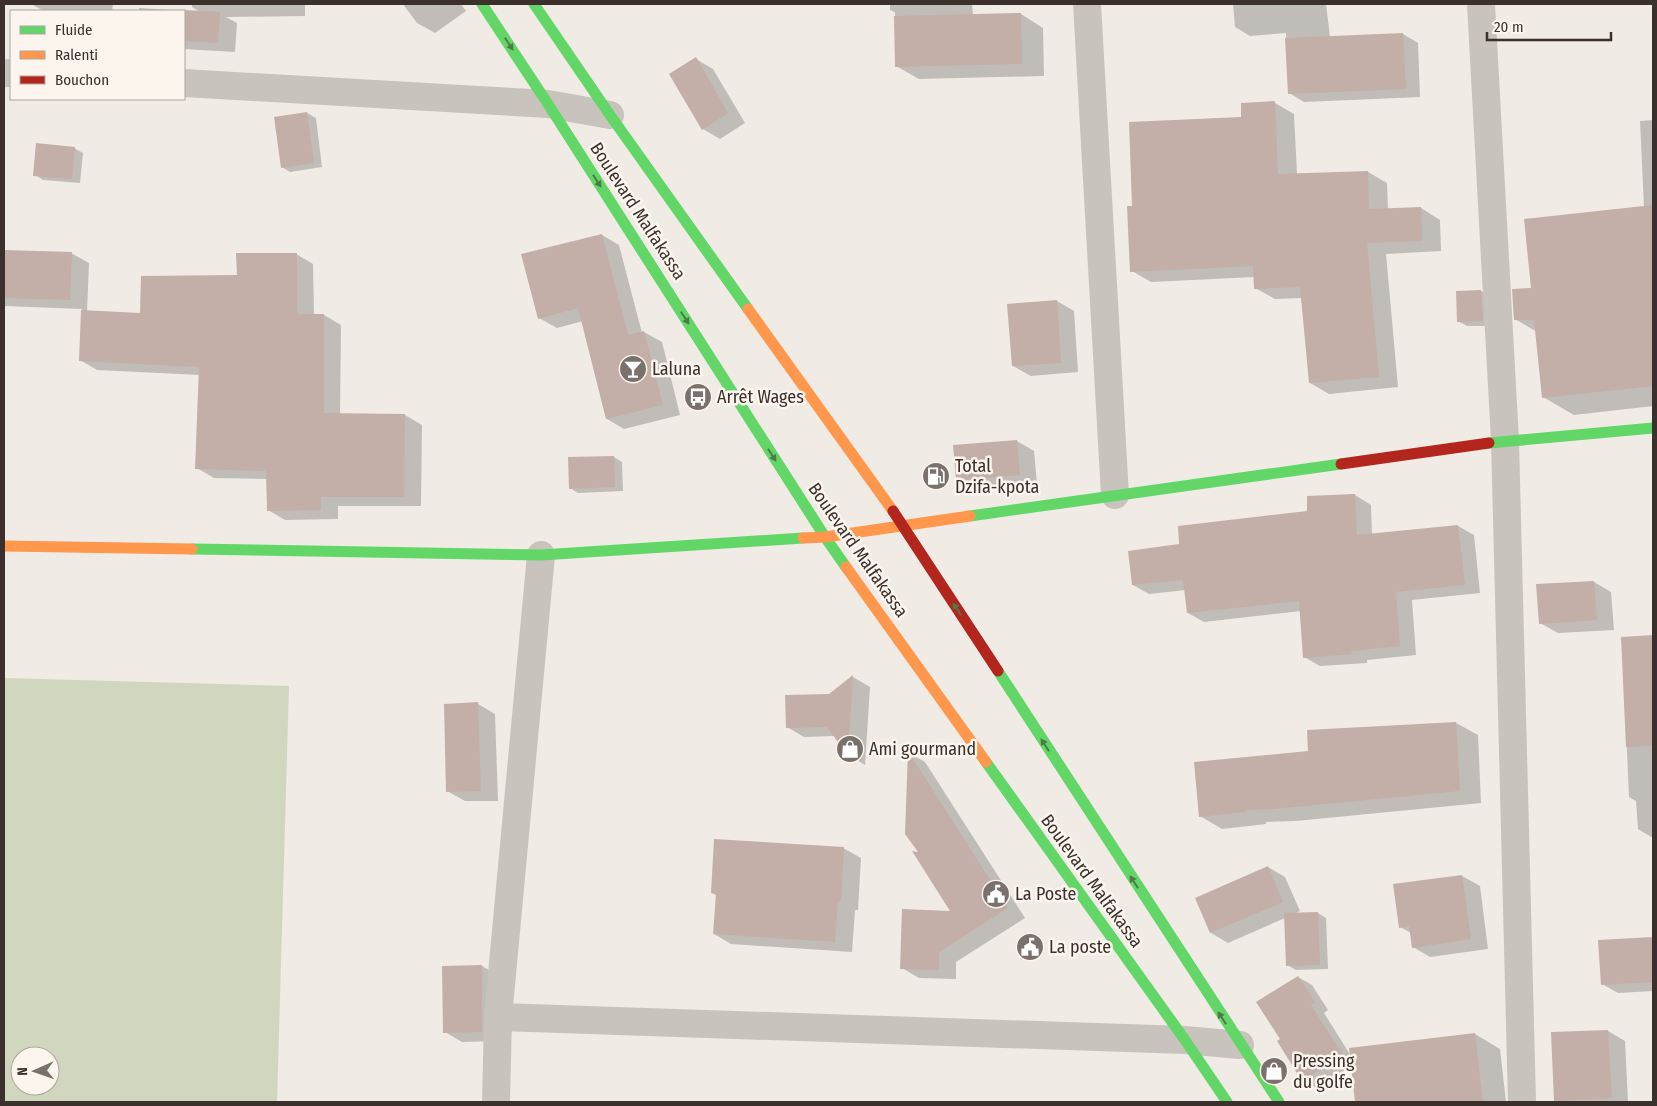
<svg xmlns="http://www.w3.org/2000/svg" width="1657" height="1106" viewBox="0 0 1657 1106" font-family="'Fira Sans Condensed',sans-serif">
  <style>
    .green { fill: #d1d6bf; fill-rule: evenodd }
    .shadow { fill: #0003 }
    .building { fill: #c3afa7 }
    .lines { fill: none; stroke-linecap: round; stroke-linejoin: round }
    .street { stroke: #c9c3be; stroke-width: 28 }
    .fast { stroke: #63d668; stroke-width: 11 }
    .slow { stroke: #ff974d; stroke-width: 11 }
    .jam { stroke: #b3261e; stroke-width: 11 }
    .oneway { fill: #4d7b46 }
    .labels { text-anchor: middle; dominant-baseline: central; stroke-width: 5; stroke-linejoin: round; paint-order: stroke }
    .street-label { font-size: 18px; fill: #3b302b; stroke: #fbf5ee }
    .poi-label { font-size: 18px; fill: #3b302b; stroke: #fbf5ee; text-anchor: start }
  </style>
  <rect width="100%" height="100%" fill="#f0ebe5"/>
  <!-- green -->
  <path class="green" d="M4 678 289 686 277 1102H4ZM20 1056H50V1086H20Z"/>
  <!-- shadow -->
  <g class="shadow">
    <polygon points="31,4 113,4 112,11 44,11"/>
    <polygon points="192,4 305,4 305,16 226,17 237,23 235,52 184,49 184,11 139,11 139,8 200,12 192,7"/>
    <polygon points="403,4 461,4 466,11 435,33 417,23"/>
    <polygon points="890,4 972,4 973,15 1021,14 1043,28 1044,76 919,79 896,66 895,12 890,10"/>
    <polygon points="1233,4 1326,4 1330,37 1403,34 1418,43 1420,97 1304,102 1289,93 1286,33 1250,36 1235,27"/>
    <polygon points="696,59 713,69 745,123 720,139 703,129"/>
    <polygon points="1275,103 1294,114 1297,174 1368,172 1387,183 1388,210 1421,208 1440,220 1441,251 1386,254 1398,387 1329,394 1310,383 1302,298 1275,299 1255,288 1255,277 1151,282 1132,271 1134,207 1243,118 1242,104"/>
    <polygon points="307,113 316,118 322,167 290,172 282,167"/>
    <polygon points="1653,120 1653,406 1574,415 1543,397 1537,332 1515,319 1532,289 1644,207 1640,121"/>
    <polygon points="74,148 83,153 80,183 43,180 35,175"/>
    <polygon points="602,235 619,245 642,333 644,332 662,342 680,415 624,429 607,419 583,321 557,328 539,318"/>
    <polygon points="4,251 71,253 89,263 87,312 142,314 296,254 313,264 314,315 324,315 341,325 340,415 405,415 422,425 421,506 338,506 338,519 285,520 268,510 267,479 214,478 197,468 200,375 97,370 80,360 82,309 4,306"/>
    <polygon points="1481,291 1489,296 1491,326 1467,326 1458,321"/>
    <polygon points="1057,301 1074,311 1078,372 1031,376 1013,366"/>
    <polygon points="1017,441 1034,451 1037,484 974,489 957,479"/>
    <polygon points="614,457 622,462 623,491 578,493 570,488"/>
    <polygon points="1355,495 1371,505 1372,535 1458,526 1474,535 1480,593 1412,600 1416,655 1367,660 1367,663 1320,666 1304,657 1301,611 1204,622 1188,613 1186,590 1149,594 1133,585 1181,545 1309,512 1308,497"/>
    <polygon points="1594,582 1611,592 1614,630 1558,633 1540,623"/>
    <polygon points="1653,636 1653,838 1638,829 1636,801 1629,797 1622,638"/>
    <polygon points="853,677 870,687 865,765 849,755 835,736 804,737 787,727"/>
    <polygon points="478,704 495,714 498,801 465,801 447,791"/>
    <polygon points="1456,723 1478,735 1481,803 1296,821 1266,822 1266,824 1222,829 1200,816 1310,752 1308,732"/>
    <polygon points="909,753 925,762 1025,918 956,962 956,979 919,978 902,968 953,912 921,853"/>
    <polygon points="843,848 861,858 858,910 855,910 852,952 731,944 714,934 717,896 712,893"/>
    <polygon points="1268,867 1285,877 1300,911 1294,914 1318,913 1326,918 1328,969 1296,970 1287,965 1285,918 1228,943 1211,933"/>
    <polygon points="1462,876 1480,886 1488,949 1430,957 1413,947 1411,933 1400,927 1394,885"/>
    <polygon points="1653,938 1653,991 1618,993 1602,984 1599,941"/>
    <polygon points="482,966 499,976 499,1041 462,1042 445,1032"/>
    <polygon points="1298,977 1312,985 1328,1010 1324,1013 1351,1056 1475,1034 1500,1049 1506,1102 1357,1102 1352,1066 1317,1088 1303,1081 1279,1042 1282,1040"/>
    <polygon points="1608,1031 1625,1041 1628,1102 1559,1102 1555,1100"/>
  </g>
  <!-- building -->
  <g class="building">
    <polygon points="184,10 220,12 218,43 184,41"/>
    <polygon points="1021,13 1022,64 895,67 894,16"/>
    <polygon points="1403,33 1406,89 1288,94 1285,38"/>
    <polygon points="696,57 728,113 702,130 669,74"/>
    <polygon points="1275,101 1278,174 1368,171 1369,209 1421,207 1422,241 1367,243 1379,377 1309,383 1300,287 1254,289 1253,266 1130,272 1127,206 1132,206 1129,122 1241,117 1241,103"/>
    <polygon points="307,112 314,163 281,168 274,117"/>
    <polygon points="36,143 75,147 72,179 33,176"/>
    <polygon points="1653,205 1653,386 1542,398 1534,320 1514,320 1512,289 1531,288 1524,219"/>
    <polygon points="602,234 628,335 644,331 663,405 606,419 578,308 538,319 521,254"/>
    <polygon points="4,250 72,252 70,300 4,298"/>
    <polygon points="236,253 297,253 297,314 324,314 324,413 405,414 404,497 321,497 321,510 267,511 266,471 195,469 199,367 79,361 81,310 140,313 141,276 237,275"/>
    <polygon points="1481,290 1483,321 1457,322 1456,291"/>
    <polygon points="1057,300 1061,363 1012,366 1007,304"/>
    <polygon points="1017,440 1020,475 956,480 953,445"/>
    <polygon points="614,456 615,487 569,489 568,457"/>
    <polygon points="1355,494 1357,535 1458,525 1465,585 1396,592 1400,646 1351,651 1352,654 1303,658 1299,601 1187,613 1183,580 1132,585 1128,551 1179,544 1178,526 1307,511 1307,496"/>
    <polygon points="1594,581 1597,620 1539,624 1536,584"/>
    <polygon points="1653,635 1653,746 1626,747 1621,637"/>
    <polygon points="853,675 848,756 827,727 786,728 785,695 829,694"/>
    <polygon points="478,702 481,791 446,792 444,704"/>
    <polygon points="1456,722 1460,791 1274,809 1245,810 1246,812 1199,817 1194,762 1308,751 1307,730"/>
    <polygon points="908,751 1008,908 939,952 939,970 900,969 902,909 950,911 912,851 918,852 905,834"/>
    <polygon points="714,839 844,847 841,901 838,901 835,942 713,934 716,894 711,893"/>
    <polygon points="1268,866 1283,902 1210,933 1195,898"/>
    <polygon points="1462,875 1471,939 1412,948 1409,926 1399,928 1393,884"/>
    <polygon points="1318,912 1320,965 1286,966 1284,913"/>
    <polygon points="1653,937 1653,982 1601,985 1598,940"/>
    <polygon points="482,965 482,1032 443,1033 442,966"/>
    <polygon points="1298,976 1315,1002 1311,1005 1343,1055 1302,1081 1277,1041 1280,1039 1256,1002"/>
    <polygon points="1608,1030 1612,1098 1554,1101 1551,1032"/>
    <polygon points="1475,1033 1483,1102 1355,1102 1349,1048"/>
  </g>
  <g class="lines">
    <!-- street -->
    <g class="street">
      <polyline points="1087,4 1115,495"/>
      <polyline points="1481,4 1505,441 1522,1102"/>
      <polyline points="4,73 11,73"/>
      <polyline points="184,83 548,104 610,115"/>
      <polyline points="498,1017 1185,1040 1240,1045"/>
      <polyline points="496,1102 498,1017 541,555"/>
    </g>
    <!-- fast -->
    <g class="fast">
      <polyline points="482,4 548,104 825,537 846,567"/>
      <polyline points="534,4 610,115 748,309"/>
      <polyline points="1489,443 1653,428"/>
      <polyline points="970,516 1341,464"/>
      <polyline points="192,549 541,555 803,538"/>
      <polyline points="998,671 1279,1102"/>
      <polyline points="986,762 1185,1040 1227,1102"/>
    </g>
    <!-- slow -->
    <g class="slow">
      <polyline points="748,309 893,511"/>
      <polyline points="803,538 825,537 970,516"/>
      <polyline points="4,546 192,549"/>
      <polyline points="846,567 986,762"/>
    </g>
    <!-- jam -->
    <g class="jam">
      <polyline points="1341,464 1489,443"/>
      <polyline points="893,511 998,671"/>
    </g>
  </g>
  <!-- one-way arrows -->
  <defs><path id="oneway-solid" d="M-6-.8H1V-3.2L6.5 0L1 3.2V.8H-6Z" transform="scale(1.25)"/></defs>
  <g class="oneway">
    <use href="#oneway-solid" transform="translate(509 44) rotate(57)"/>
    <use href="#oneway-solid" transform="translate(597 181) rotate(57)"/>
    <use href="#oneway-solid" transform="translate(685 318) rotate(57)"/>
    <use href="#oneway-solid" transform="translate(772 455) rotate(57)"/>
    <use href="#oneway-solid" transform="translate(957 609) rotate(-123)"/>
    <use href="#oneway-solid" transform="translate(1045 745) rotate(-123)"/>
    <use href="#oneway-solid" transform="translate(1134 882) rotate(-123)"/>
    <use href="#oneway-solid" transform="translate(1222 1018) rotate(-123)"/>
  </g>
  <!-- icons -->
  <defs>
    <g id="bar-disc" transform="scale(1.4375)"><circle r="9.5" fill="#7a716c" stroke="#fbf5ee"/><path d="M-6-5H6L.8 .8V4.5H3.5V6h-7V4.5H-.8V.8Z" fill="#fff"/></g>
    <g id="bus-disc" transform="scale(1.4375)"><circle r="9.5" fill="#7a716c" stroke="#fbf5ee"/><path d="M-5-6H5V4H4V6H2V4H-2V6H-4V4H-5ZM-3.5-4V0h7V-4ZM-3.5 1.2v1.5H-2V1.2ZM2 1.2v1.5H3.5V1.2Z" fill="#fff"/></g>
    <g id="fuel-disc" transform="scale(1.4375)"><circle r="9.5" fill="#7a716c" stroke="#fbf5ee"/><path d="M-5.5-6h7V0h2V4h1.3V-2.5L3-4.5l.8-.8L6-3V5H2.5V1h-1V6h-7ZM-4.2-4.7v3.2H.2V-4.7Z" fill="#fff"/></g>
    <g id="shop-disc" transform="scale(1.4375)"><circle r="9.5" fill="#7a716c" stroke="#fbf5ee"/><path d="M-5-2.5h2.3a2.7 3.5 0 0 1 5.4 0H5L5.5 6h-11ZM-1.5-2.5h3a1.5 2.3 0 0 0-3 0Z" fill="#fff"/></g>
    <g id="civic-disc" transform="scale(1.4375)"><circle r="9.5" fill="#7a716c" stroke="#fbf5ee"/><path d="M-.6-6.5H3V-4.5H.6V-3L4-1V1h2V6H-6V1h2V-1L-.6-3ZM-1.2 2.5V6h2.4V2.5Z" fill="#fff"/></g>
  </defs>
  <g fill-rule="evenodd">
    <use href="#bar-disc" x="633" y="369"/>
    <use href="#bus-disc" x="698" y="397"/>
    <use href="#fuel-disc" x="936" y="476"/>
    <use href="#shop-disc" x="850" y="749"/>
    <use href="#civic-disc" x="996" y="894"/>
    <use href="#civic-disc" x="1030" y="947"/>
    <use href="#shop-disc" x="1274" y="1071"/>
  </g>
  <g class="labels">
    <!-- street labels -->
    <g class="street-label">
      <text transform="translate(638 211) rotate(57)">Boulevard Malfakassa</text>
      <text transform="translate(858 550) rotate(55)">Boulevard Malfakassa</text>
      <text transform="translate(1092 881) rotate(54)">Boulevard Malfakassa</text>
    </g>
    <!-- poi labels -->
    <g class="poi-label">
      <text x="652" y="369">Laluna</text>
      <text x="717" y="397">Arrêt Wages</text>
      <text x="955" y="466">Total<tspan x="955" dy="21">Dzifa-kpota</tspan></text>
      <text x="869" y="749">Ami gourmand</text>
      <text x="1015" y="894">La Poste</text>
      <text x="1049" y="947">La poste</text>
      <text x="1293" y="1061">Pressing<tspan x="1293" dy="21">du golfe</tspan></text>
    </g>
  </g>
  <!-- border -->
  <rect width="1657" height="1106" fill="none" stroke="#3b302b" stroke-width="10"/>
  <!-- legend -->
  <rect x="10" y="10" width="175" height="90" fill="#fbf5ee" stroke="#aea6a0"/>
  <rect x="20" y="26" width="25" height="8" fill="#63d668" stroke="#aea6a0"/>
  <text x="55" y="35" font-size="15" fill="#3b302b">Fluide</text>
  <rect x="20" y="51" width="25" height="8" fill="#ff974d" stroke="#aea6a0"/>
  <text x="55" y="60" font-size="15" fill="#3b302b">Ralenti</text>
  <rect x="20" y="76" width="25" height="8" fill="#b3261e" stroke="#aea6a0"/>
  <text x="55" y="85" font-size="15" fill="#3b302b">Bouchon</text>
  <!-- north arrow -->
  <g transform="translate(35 1071) rotate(268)"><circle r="24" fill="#fbf5ee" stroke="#aea6a0"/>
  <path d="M0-4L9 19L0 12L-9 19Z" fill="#7a716c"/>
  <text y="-8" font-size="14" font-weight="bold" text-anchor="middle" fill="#3b302b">N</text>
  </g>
  <!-- scale -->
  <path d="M1487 32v8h124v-8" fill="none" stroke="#3b302b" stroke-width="2.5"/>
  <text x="1494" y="32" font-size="15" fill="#3b302b" stroke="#fbf5ee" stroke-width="4" paint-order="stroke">20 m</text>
</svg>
